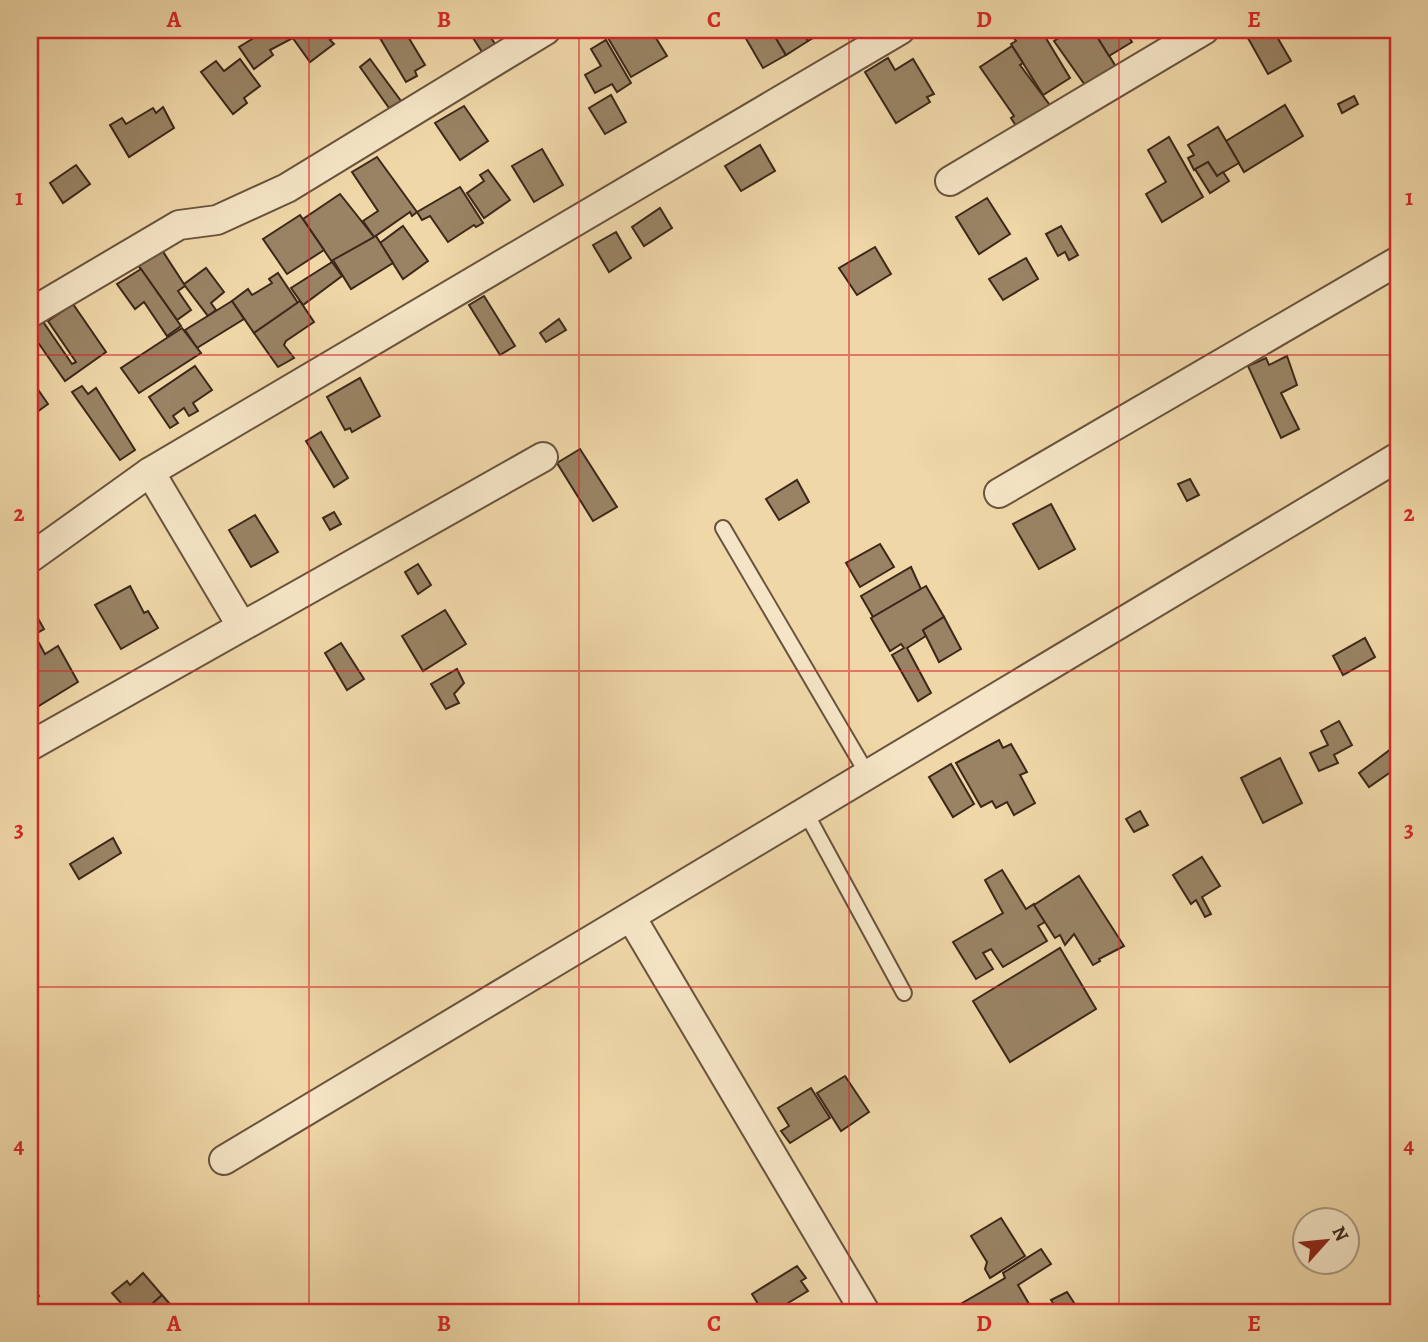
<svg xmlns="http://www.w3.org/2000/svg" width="1428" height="1342" viewBox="0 0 1428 1342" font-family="Alegreya,serif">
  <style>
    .building { fill: #998364; stroke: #3c271a; stroke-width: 2 }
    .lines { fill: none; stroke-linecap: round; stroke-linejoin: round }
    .service-casing { stroke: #69533e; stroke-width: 18 }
    .minor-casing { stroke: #69533e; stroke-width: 32 }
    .service { stroke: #f5e5c6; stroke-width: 14 }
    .minor { stroke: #f5e5c6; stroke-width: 28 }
    .grid { fill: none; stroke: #d62828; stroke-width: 2; stroke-opacity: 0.55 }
    .neatline { fill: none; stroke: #d62828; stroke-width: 2.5 }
    .grid-label { font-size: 23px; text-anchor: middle; font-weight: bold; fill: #d62828 }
  </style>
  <rect width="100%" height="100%" fill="#efd7a8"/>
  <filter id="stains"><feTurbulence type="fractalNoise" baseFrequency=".00286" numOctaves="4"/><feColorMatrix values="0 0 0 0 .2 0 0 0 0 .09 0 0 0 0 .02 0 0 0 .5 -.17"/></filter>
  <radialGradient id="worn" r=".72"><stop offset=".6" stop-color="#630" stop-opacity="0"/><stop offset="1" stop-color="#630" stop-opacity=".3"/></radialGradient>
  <!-- building -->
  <g class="building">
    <polygon points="267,30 287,30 293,38 270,50 273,55 254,69 239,47"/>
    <polygon points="287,30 344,30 330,40 334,44 310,62"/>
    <polygon points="382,30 404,30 425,65 415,71 417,76 406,82 377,33"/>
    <polygon points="468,30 486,30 495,44 482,52"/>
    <polygon points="623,30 651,30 667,56 631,77 608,38"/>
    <polygon points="741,30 771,30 786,55 763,68"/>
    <polygon points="771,30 801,30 808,41 786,55"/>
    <polygon points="801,30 827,30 808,41"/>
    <polygon points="1020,30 1026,35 1041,30 1070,78 1043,95 1011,44 1016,41 1012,35"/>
    <polygon points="1072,30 1093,30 1118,70 1087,88 1054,41"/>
    <polygon points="1093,30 1124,30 1132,42 1109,56"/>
    <polygon points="1260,30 1262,34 1273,30 1291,61 1268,74 1244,31"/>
    <polygon points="606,40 631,83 617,92 612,84 595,93 585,75 601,66 591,49"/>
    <polygon points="1012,46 1023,63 1020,65 1052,108 1018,129 1011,118 1014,116 980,67"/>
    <polygon points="888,58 895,70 913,59 934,94 927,97 930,102 896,123 865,72"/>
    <polygon points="240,59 260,86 244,98 247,103 233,114 201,72 216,61 224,71"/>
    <polygon points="370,59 401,101 389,108 360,67"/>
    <polygon points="611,95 626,122 605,134 589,108"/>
    <polygon points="1354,96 1358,104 1342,113 1338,104"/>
    <polygon points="1285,105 1303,136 1244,172 1226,141"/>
    <polygon points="464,106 488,141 460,160 435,123"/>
    <polygon points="163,107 174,128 129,157 110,125 122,118 126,124 153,108 156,113"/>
    <polygon points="1218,127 1239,163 1217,176 1208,162 1194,170 1188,158 1194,155 1188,145"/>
    <polygon points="1169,137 1203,197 1162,222 1146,194 1166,182 1148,150"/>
    <polygon points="760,145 775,171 741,191 725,166"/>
    <polygon points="542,149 563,185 534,202 512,166"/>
    <polygon points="377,157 417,212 412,216 410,212 374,237 363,221 378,211 352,172"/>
    <polygon points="1208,162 1217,176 1223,172 1229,181 1210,193 1195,169"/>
    <polygon points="76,165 90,184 63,203 50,183"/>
    <polygon points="488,170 510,200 484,218 467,193 484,181 480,175"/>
    <polygon points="460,187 483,223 476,227 474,225 448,242 430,216 422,220 417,212"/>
    <polygon points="340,194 374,237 332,262 303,219"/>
    <polygon points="987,198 1010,234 979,254 956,217"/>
    <polygon points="660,208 672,228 644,246 632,227"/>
    <polygon points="300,215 324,250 287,274 263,239"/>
    <polygon points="403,226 428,261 403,279 380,243"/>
    <polygon points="1061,226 1078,255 1069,260 1065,252 1058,256 1046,234"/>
    <polygon points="616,232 631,258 609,272 593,245"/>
    <polygon points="376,236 393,263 351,289 333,260"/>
    <polygon points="158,244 184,284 206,268 224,292 211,303 216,310 208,316 185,286 178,291 191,310 177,320 133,258"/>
    <polygon points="875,247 891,274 857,295 839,268"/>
    <polygon points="1026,258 1038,279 1003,300 989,279"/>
    <polygon points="332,262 342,276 303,305 291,288"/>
    <polygon points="141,269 181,326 167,336 144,302 135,309 117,284"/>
    <polygon points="278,273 298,303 254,333 232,301 248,289 252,295 272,283 269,279"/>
    <polygon points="484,296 515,346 500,355 469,305"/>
    <polygon points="232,301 244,319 197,348 185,330"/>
    <polygon points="300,301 314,322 286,341 284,345 294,358 278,367 254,333"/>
    <polygon points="73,304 106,352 65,381 30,331 30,323 39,316 72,364 76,362 48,321"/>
    <polygon points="559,319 566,330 546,342 540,333"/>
    <polygon points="182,328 201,353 139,393 121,368"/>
    <polygon points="1287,356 1297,385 1281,393 1299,429 1281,438 1248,366 1266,358 1269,365"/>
    <polygon points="195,366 212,390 193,403 198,411 189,416 184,408 173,416 178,423 170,428 149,397"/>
    <polygon points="30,378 48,404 30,417"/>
    <polygon points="360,378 380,416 352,432 350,428 345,430 327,397"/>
    <polygon points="82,386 88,394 96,388 135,450 120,460 72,392"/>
    <polygon points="321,432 348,478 334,487 306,441"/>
    <polygon points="580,449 617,507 593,521 557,463"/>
    <polygon points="1190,479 1199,495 1187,501 1178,484"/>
    <polygon points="797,480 809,502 779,520 766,499"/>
    <polygon points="1051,504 1075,549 1039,569 1013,524"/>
    <polygon points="334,512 341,524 330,530 323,518"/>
    <polygon points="255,515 278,552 251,567 229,530"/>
    <polygon points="880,544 894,567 860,587 846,563"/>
    <polygon points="418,564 431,585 418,594 405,572"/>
    <polygon points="911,567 921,589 873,617 861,596"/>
    <polygon points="130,586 144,613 148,611 158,628 121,649 95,605"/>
    <polygon points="926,586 944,617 923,630 926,636 907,648 931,693 918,701 892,655 904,648 901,644 890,651 871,618"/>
    <polygon points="30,604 44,629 30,637"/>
    <polygon points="445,610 466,644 423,671 402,636"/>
    <polygon points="944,617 961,649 939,662 923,630"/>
    <polygon points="1365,638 1375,657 1343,675 1333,656"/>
    <polygon points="39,643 45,654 58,646 78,682 37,707 31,695 34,693 30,685 30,648"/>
    <polygon points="341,643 364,679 347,690 325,653"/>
    <polygon points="457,669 464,683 454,694 459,703 446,709 431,684"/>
    <polygon points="1339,721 1352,745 1334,755 1338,763 1319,771 1310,753 1328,745 1321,731"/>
    <polygon points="999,740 1003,748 1011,744 1027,772 1020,775 1035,803 1014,815 1007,802 996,808 992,801 981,807 956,763"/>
    <polygon points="1391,749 1398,760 1398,767 1369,787 1359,773"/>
    <polygon points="1280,758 1302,803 1263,823 1241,778"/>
    <polygon points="951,764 974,804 953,817 929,777"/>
    <polygon points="1140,811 1148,825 1134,832 1126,819"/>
    <polygon points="113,838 121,853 79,879 70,864"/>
    <polygon points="1202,857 1220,886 1202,897 1211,914 1205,917 1196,900 1191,904 1173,875"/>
    <polygon points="1002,870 1026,909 1034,904 1045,922 1038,926 1047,941 1003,967 991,949 983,953 993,969 976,979 953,942 1003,913 985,880"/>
    <polygon points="1079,876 1124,946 1099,959 1100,961 1093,965 1074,934 1065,945 1060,935 1055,938 1034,905"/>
    <polygon points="1060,948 1096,1009 1010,1062 973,1001"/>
    <polygon points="845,1076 869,1112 841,1131 817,1093"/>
    <polygon points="811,1088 830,1118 790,1143 781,1131 789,1126 778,1108"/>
    <polygon points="1001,1218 1025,1256 990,1278 985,1269 987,1262 971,1236"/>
    <polygon points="1041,1249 1051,1264 1018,1285 1029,1304 1015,1312 947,1312 1005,1278 1003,1273"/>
    <polygon points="797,1266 806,1278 801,1281 808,1291 773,1312 763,1312 752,1294"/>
    <polygon points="143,1273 162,1295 144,1312 129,1312 112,1293 127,1281 130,1285"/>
    <polygon points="30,1285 39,1296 31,1302 30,1300"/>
    <polygon points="1067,1292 1080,1312 1059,1312 1051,1300"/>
    <polygon points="162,1295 177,1312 143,1312"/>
  </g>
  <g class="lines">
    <!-- service casing -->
    <g class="service-casing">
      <g id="service">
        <polyline points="723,528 868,775"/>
        <polyline points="806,813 904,993"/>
      </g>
    </g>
    <!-- minor casing -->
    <g class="minor-casing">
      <g id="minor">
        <polyline points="950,181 1204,30"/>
        <polyline points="30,313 179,225 217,220 287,188 546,30"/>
        <polyline points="150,472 241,625"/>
        <polyline points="999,493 1398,261"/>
        <polyline points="30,558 150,472 900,30"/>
        <polyline points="30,746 543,457"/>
        <polyline points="631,917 865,1312"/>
        <polyline points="224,1160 1398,457"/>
      </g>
    </g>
    <!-- service -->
    <use href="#service" class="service"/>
    <!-- minor -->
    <use href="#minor" class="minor"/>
  </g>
  <!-- grid -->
  <path class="grid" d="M309 30V1312M579 30V1312M849 30V1312M1119 30V1312M30 355H1398M30 671H1398M30 987H1398"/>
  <!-- margin -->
  <rect width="1428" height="1342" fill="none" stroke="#efd7a8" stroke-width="77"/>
  <!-- north arrow -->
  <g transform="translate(1326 1241) rotate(63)"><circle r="33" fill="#f5e5c6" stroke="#ab9981" stroke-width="2"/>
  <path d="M0-5L12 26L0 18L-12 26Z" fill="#8f2418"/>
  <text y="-10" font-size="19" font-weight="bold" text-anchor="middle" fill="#3c271a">N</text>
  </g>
  <rect x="38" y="38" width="1352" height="1266" class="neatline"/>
  <g class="grid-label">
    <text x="174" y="27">A</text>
    <text x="444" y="27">B</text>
    <text x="714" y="27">C</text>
    <text x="984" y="27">D</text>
    <text x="1254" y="27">E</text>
    <text x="19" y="205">1</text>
    <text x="1409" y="205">1</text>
    <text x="19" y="521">2</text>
    <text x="1409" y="521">2</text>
    <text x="19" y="837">3</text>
    <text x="1409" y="837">3</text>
    <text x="19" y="1153">4</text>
    <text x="1409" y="1153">4</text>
    <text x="174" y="1331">A</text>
    <text x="444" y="1331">B</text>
    <text x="714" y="1331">C</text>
    <text x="984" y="1331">D</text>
    <text x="1254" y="1331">E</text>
  </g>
  <rect width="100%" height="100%" filter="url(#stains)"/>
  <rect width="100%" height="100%" fill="url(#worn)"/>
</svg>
